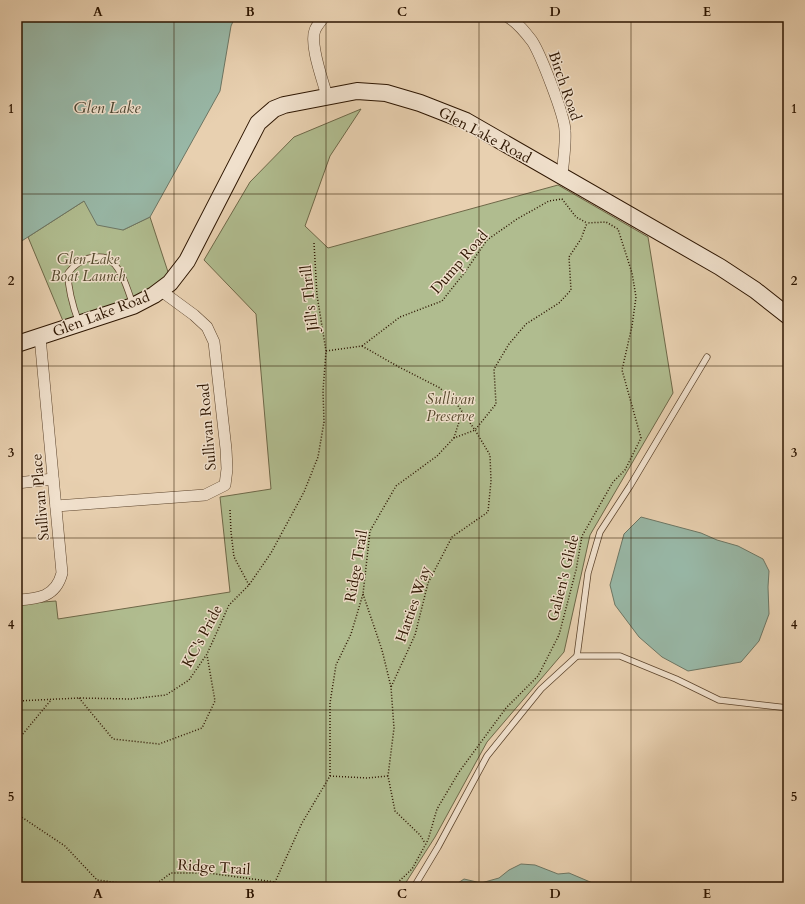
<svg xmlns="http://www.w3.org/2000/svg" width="805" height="904" viewBox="0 0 805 904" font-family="Cardo,serif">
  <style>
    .green { fill: #b0bc8f; stroke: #6e6848 }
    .water { fill: #98b7a6; stroke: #6d7664 }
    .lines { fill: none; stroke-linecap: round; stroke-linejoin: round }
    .lane-casing { stroke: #5c442c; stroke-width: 7 }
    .street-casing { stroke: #5c442c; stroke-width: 12 }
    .secondary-casing { stroke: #2d1500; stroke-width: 18 }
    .path { stroke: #2d1500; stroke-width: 1.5; stroke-dasharray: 1 2; stroke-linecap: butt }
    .lane { stroke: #f0e0cc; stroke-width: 5.5 }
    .street { stroke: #f0e0cc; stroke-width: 11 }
    .secondary { stroke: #f0e0cc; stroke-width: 16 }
    .grid { fill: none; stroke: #2d1500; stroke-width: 1; stroke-opacity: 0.55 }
    .labels { text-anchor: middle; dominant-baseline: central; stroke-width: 3; stroke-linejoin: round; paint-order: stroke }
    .street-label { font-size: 15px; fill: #2d1500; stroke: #f0e0cc }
    .park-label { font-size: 15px; font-style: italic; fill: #54472b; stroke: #f0e0cc }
    .water-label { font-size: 16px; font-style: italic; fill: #4d4632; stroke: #f0e0cc }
    .neatline { fill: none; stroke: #2d1500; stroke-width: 1.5 }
    .grid-label { font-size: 13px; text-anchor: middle; font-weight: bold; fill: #2d1500 }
  </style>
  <rect width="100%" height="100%" fill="#e8d0b0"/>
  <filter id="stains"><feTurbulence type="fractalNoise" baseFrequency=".005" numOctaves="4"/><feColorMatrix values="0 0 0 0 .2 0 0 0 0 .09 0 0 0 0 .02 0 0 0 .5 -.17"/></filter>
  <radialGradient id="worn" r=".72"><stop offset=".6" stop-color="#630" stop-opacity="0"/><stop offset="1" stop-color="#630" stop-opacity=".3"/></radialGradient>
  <!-- green -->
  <g class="green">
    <polygon points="361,109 330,156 305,226 328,248 558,185 648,237 673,393 590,535 564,652 487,742 435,837 403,887 17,887 17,604 56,601 58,619 230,592 220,497 271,489 256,314 204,260 250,182 294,137"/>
    <polygon points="84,201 123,230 150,217 169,275 141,295 63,321 28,237"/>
  </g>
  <!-- water -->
  <g class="water">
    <polygon points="17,17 235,17 231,26 220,91 150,217 123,230 97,225 84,201 17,244"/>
    <polygon points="641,517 701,533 717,540 738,546 763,559 769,571 768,587 769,614 759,641 741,662 688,671 662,657 639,637 615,605 610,585 624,534"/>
    <polygon points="521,864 535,865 558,874 569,873 602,887 457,887 458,883 464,879 481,883 499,878 509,870"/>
  </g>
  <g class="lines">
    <!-- lane casing -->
    <g class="lane-casing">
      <g id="lane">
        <path d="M79 323C73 307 68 290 68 273 74 265 80 260 90 258 95 257 101 256 106 258 121 264 128 291 133 305"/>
        <polyline points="577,656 620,656 676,679 719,700 788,708"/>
        <polyline points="414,887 438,847 487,756 541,689 577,656 588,573 600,532 630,486 707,357"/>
      </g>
    </g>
    <!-- street casing -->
    <g class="street-casing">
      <g id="street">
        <path d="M324 17C321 21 317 25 315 30 309 44 323 81 327 96"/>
        <path d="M508 17C518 23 525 32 532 41 540 53 565 116 565 131 566 146 563 162 562 177"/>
        <polyline points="17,483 53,479"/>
        <polyline points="56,506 205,495 225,485 227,469 226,449 214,342 207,327 194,315 160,290"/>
        <path d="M17 600C38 599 56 597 62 573L40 337"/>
      </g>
    </g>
    <!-- secondary casing -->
    <g class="secondary-casing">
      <polyline id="secondary" points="17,344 133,306 154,295 170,283 187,261 258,123 274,109 284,105 357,91 386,93 420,103 466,121 720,267 755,290 788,316"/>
    </g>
    <!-- path -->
    <g class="path">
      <polyline points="314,243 317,295 326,351"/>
      <polyline points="362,346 399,367 440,388 456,403 475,430 490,455 491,481 488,512 452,537 428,583 415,635 391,687"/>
      <polyline points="362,346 400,317 442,301 465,272 487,240 517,219 549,201 562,199 576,217 587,223"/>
      <polyline points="454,438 462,412"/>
      <polyline points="230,510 231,532 234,557 249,585"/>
      <polyline points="363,594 382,650 391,687 394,728 388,776 395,811 420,835 425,843"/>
      <polyline points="79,698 113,739 159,744 202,728 215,701 207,655"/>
      <polyline points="17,701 79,698 131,699 166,695 189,680 207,654 229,605 249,585 271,553 304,492 318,457 324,422 323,391 326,351 362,346"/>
      <polyline points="17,741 51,700"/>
      <polyline points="330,776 367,778 388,776"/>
      <polyline points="17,814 65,846 97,880 151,887"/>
      <polyline points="152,887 171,873 208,873 275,882"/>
      <polyline points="271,887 275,882 302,823 330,776 330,703 336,665 351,634 363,594 370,531 396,486 437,456 454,438 475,430 496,404 494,369 509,344 526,324 559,303 571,290 569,257 581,239 587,223"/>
      <polyline points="393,887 412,869 428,840 437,809 459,772 506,708 538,676 559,635 576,570 582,536 613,482 625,470 641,438 622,370 632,326 636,297 632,273 618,229 606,222 587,223"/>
    </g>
    <!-- lane -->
    <use href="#lane" class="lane"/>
    <!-- street -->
    <use href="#street" class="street"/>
    <!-- secondary -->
    <use href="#secondary" class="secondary"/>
  </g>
  <!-- grid -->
  <path class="grid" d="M174 17V887M326 17V887M479 17V887M631 17V887M17 194H788M17 366H788M17 538H788M17 710H788"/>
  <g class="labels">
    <!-- street labels -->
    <g class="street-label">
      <text transform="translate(565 86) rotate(71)">Birch Road</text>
      <text transform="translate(485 135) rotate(28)">Glen Lake Road</text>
      <text transform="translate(459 262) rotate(-49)">Dump Road</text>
      <text transform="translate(309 298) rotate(-96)">Jill's Thrill</text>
      <text transform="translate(101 314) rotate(-21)">Glen Lake Road</text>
      <text transform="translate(207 427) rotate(-95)">Sullivan Road</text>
      <text transform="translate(40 497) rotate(-95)">Sullivan Place</text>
      <text transform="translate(356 566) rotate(-80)">Ridge Trail</text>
      <text transform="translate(563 578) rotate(-76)">Galien's Glide</text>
      <text transform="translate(413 604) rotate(-71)">Hatties Way</text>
      <text transform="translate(202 636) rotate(-62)">KC's Pride</text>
      <text transform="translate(214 867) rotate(4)">Ridge Trail</text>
    </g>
    <!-- park labels -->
    <g class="park-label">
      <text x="88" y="259">Glen Lake<tspan x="88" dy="17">Boat Launch</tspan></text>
      <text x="450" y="399">Sullivan<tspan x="450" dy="17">Preserve</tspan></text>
    </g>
    <!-- water labels -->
    <g class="water-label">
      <text x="107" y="108">Glen Lake</text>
    </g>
  </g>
  <!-- margin -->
  <rect width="805" height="904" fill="none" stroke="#e8d0b0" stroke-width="44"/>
  <rect x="22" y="22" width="761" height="860" class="neatline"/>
  <g class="grid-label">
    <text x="98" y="16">A</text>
    <text x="250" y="16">B</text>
    <text x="402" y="16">C</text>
    <text x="555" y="16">D</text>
    <text x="707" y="16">E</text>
    <text x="11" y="113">1</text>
    <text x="794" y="113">1</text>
    <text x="11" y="285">2</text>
    <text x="794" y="285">2</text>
    <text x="11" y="457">3</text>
    <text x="794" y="457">3</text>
    <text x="11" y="629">4</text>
    <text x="794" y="629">4</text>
    <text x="11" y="801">5</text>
    <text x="794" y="801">5</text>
    <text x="98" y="898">A</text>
    <text x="250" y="898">B</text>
    <text x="402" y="898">C</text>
    <text x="555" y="898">D</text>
    <text x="707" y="898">E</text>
  </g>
  <rect width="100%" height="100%" filter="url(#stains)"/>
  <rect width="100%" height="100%" fill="url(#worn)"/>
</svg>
